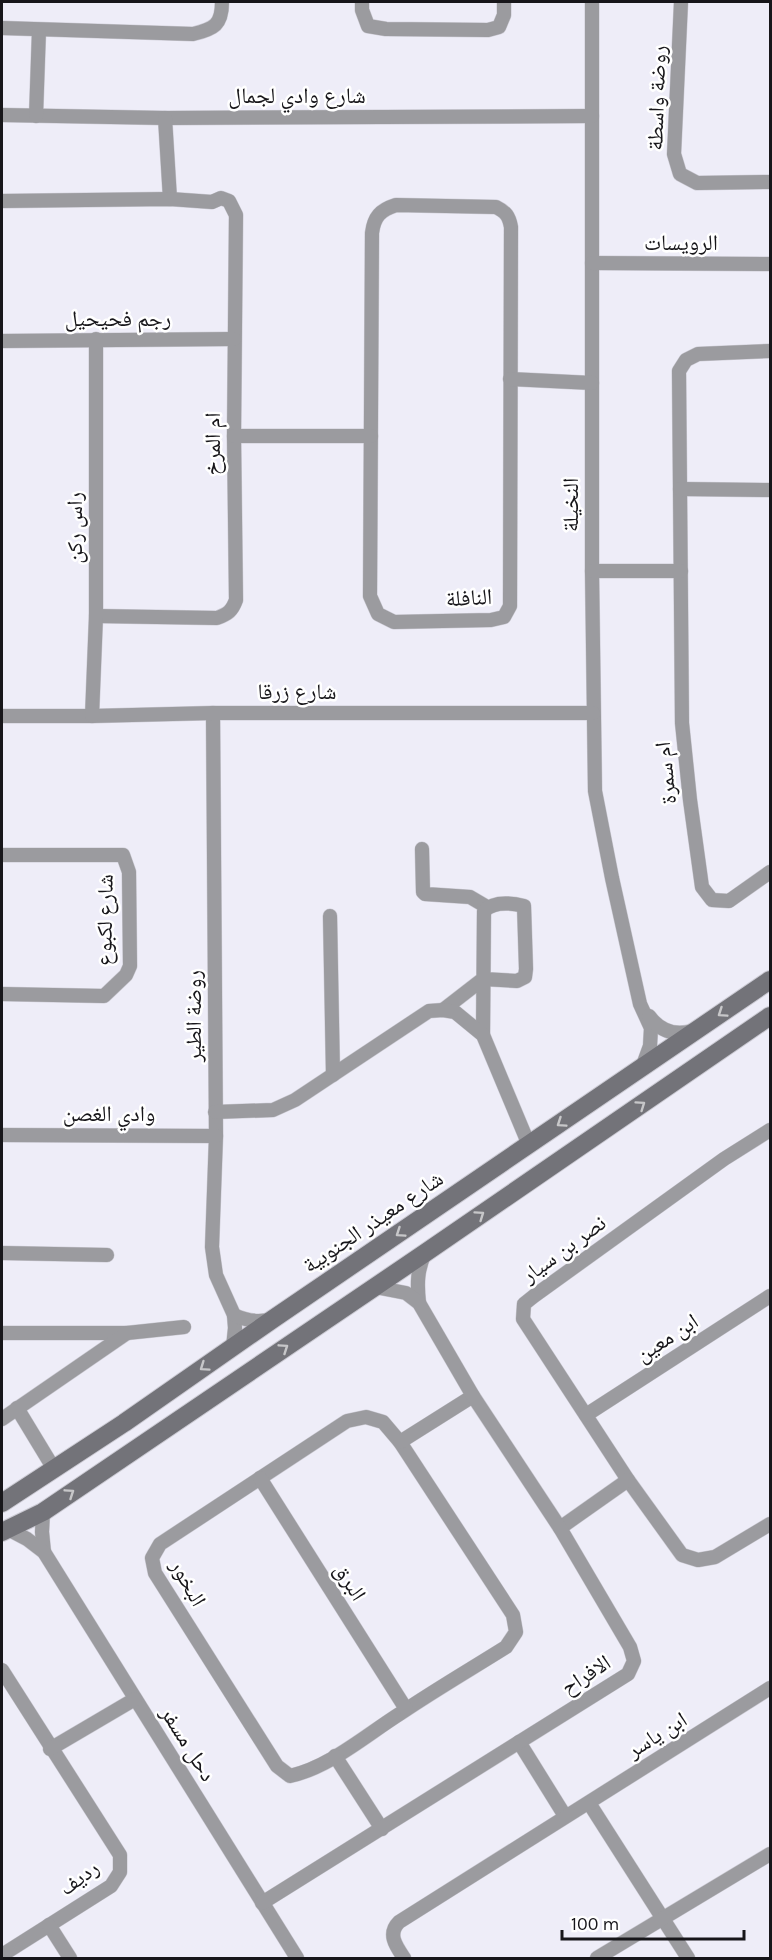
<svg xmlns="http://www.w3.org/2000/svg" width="772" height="1960" viewBox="0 0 772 1960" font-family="Karla,'Noto Naskh Arabic',sans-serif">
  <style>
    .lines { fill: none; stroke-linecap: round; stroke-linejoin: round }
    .street-casing { stroke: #cccbd4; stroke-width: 15 }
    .secondary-casing { stroke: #cccbd4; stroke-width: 20 }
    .street { stroke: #9b9b9f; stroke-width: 14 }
    .secondary { stroke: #737379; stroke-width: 18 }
    .oneway { stroke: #c7c7c9 }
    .labels { text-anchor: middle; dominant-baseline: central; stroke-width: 5; stroke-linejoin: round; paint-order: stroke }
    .street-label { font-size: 22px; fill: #17161a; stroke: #fff }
  </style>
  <rect width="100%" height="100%" fill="#eeedf8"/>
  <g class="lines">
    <!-- street casing -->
    <g class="street-casing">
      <g id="street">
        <polyline points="362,2 362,10 368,26 386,29 488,30 499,27 504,15 504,2"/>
        <polyline points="592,2 592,571 595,791 612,878 640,1004 651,1028 650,1046 642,1068"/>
        <polyline points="681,2 674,154 680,174 697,183 770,182"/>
        <path d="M2 28 193 34C214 29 222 25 222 2"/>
        <polyline points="2,115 165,118 592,116"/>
        <polyline points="36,116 39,30"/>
        <polyline points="165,118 170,199"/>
        <path d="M2 201 170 199 212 202 221 198 229 201 236 215 234 436 236 600C232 611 228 614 217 618L96 616"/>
        <path d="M396 205 496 207C506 212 509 216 511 227L510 606 504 617 491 620 394 622 378 614 370 596 372 233C374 217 380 210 396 205Z"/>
        <polyline points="592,263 770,264"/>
        <polyline points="2,341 234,339"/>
        <polyline points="770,351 698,354 686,360 679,371 682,723 690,800 702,887 712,900 729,901 770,872"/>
        <polyline points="510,379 592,383"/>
        <polyline points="234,436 371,436"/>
        <polyline points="680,489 770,490"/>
        <polyline points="592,571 681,571"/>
        <polyline points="213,713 216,1136 212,1247 216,1275 234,1315 235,1328 233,1347"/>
        <polyline points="2,716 92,716 213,713 593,713"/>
        <polyline points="92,716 96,616 96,339"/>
        <polyline points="422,849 423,892 425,894 470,897 487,907"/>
        <polyline points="2,855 123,855 129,872 130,966 126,975 104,996 2,994"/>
        <polyline points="330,916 333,1075"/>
        <path d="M443 1010 483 979 517 981 525 977 526 969 524 906C512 903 494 901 484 911L483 1035"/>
        <path d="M649 1016C660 1031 674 1036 692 1031"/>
        <polyline points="215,1112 273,1110 295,1100 429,1011 443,1010 455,1012 483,1035 529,1145"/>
        <polyline points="770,1130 724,1159 534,1296 524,1304 523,1319 628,1480 682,1555 698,1560 715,1557 770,1524"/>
        <polyline points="2,1135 216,1136"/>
        <polyline points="2,1253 107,1255"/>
        <path d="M419 1303C417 1284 417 1270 425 1253"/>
        <path d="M234 1315C247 1321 259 1323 272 1319"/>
        <polyline points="2,1333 127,1333 184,1327"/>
        <polyline points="17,1408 54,1469"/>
        <polyline points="586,1415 770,1296"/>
        <path d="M366 1417 383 1422 400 1442 513 1615 516 1632 506 1647C471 1669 435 1690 401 1713 366 1735 330 1767 290 1776L277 1766 155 1573 152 1558 160 1544 347 1421Z"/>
        <polyline points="2,1419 127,1333"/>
        <polyline points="400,1442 473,1396"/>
        <polyline points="260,1478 406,1709"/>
        <polyline points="43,1512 42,1532 44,1552"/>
        <polyline points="560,1528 628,1480"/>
        <polyline points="8,1529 27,1539 44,1552 297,1958"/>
        <polyline points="2,1670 120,1855 120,1872 111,1886 2,1955"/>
        <polyline points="519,1742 565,1816"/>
        <polyline points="50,1749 135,1699"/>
        <polyline points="335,1756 382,1829"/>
        <polyline points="589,1803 688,1958"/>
        <polyline points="262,1903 628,1674 634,1661 630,1647 560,1528 473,1396 419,1303 406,1293 375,1287"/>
        <polyline points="49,1925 70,1958"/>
        <path d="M404 1958C396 1946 387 1934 399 1922L770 1688"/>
        <polyline points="597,1958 770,1854"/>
      </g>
    </g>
    <!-- secondary casing -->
    <g class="secondary-casing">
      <g id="secondary">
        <polyline points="2,1503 124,1423 273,1319 770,980"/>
        <polyline points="2,1532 43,1512 425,1253 770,1016"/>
      </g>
    </g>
    <!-- street -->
    <use href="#street" class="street"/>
    <!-- secondary -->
    <use href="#secondary" class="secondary"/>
  </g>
  <!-- one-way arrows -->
  <defs><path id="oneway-chevron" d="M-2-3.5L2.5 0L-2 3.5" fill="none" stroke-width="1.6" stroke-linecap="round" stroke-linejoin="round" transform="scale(1.5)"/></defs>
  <g class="oneway">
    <use href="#oneway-chevron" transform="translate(722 1013) rotate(146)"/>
    <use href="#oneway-chevron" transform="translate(641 1105) rotate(-35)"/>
    <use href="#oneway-chevron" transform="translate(561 1123) rotate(146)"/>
    <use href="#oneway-chevron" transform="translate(480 1215) rotate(-35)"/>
    <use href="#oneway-chevron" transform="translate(400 1233) rotate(146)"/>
    <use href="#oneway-chevron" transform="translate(284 1348) rotate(-34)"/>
    <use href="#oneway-chevron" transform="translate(204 1367) rotate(145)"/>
    <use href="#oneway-chevron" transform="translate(70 1493) rotate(-34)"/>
  </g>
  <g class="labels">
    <!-- street labels -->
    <g class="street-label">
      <text x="297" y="96">شارع وادي لجمال</text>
      <text transform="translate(657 98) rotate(-88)">روضة واسطة</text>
      <text x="681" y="243">الرويسات</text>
      <text x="118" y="319">رجم فحيحيل</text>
      <text transform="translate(213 444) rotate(-90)">ام المرخ</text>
      <text transform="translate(571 505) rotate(-90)">النخيلة</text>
      <text transform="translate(75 528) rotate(-90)">راس ركن</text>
      <text transform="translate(469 598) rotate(-3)">النافلة</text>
      <text x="297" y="692">شارع زرقا</text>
      <text transform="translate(666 773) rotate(-96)">ام سمرة</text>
      <text transform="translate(105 920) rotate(-89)">شارع لكبوع</text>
      <text transform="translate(194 1016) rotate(-90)">روضة الطير</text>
      <text x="109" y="1114">وادي الغصن</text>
      <text transform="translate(373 1222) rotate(-34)">شارع معيذر الجنوبية</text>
      <text transform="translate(564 1249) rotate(-36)">نصر بن سيار</text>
      <text transform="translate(667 1338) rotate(-33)">ابن معين</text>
      <text transform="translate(350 1582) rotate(58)">البرق</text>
      <text transform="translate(188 1583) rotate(61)">البخور</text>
      <text transform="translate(586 1675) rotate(-33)">الافراح</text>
      <text transform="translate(657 1735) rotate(-32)">ابن ياسر</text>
      <text transform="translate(188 1744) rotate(58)">دحل مسفر</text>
      <text transform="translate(79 1878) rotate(-37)">رديف</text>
    </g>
  </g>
  <!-- border -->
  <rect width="772" height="1960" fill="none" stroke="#17161a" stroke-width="6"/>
  <!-- scale -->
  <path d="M562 1930v9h182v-9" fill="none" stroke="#17161a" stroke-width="3"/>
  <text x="571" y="1930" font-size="18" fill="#17161a" stroke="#ffffff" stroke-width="4.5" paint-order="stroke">100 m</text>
</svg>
